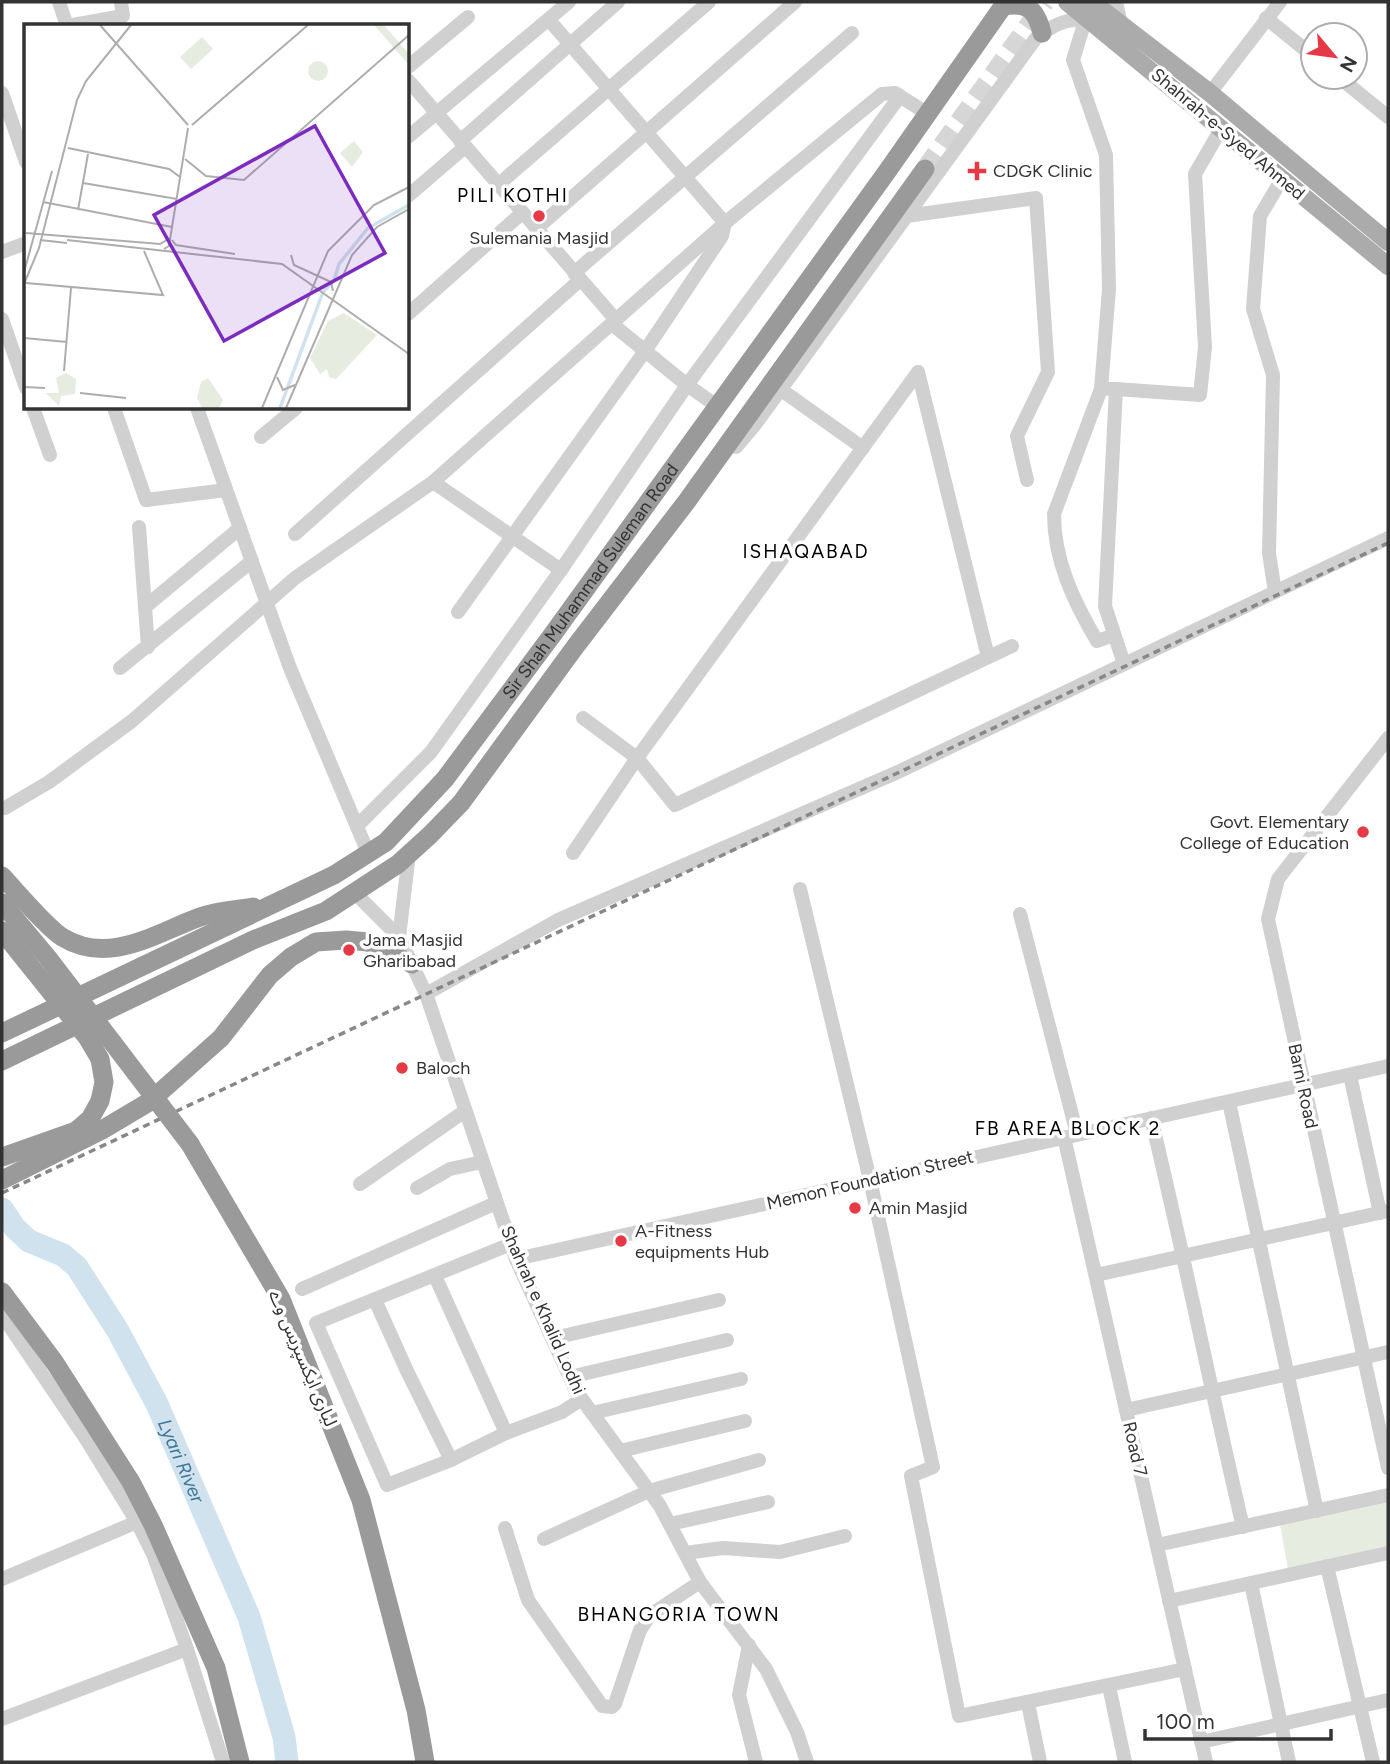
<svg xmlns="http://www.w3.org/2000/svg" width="1390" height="1764" viewBox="0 0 1390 1764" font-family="Figtree,'Noto Sans Arabic',sans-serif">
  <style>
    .green { fill: #e6ecdf }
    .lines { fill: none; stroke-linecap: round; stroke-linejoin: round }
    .river { stroke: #cfe2ee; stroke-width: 23 }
    .highway-tunnel { stroke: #d6d6d6; stroke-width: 19; stroke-dasharray: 19 10; stroke-linecap: butt }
    .minor { stroke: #d0d0d0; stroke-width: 14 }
    .major { stroke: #ababab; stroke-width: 18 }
    .highway { stroke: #9a9a9a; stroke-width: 19 }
    .rail { stroke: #888; stroke-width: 3.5; stroke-dasharray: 7 5; stroke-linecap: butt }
    .highway-bridge { stroke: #9a9a9a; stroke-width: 19 }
    .poi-dot { fill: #e63946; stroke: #fff; stroke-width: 2.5 }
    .labels { text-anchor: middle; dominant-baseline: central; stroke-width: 7; stroke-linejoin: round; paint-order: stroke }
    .street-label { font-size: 18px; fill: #333; stroke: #fff }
    .poi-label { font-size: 18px; fill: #333; stroke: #fff; text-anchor: start }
    .neighbourhood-label { font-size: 19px; letter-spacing: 2px; fill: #000; stroke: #fff }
    .water-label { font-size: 19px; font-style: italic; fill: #3f7597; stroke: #fff }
    .inset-river { fill: none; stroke: #cfe2ee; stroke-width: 3.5 }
    .inset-road { fill: none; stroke: #adadad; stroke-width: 2 }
    .view { fill: #7b2cbf; fill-opacity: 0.15; stroke: #7b2cbf; stroke-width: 3.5 }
    .inset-edge { fill: none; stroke: #333; stroke-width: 3.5 }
  </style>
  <rect width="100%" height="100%" fill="#fff"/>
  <!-- green -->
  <polygon class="green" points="1388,1494 1388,1553 1289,1575 1279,1519"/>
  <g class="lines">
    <!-- river -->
    <path class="river" id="s1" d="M2 1209 15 1228 29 1241 63 1255 77 1267 118 1331 157 1404 249 1617 284 1737 287 1762"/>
    <!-- highway-tunnel -->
    <polyline class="highway-tunnel" points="925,169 1045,2"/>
    <!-- minor -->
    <g class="minor">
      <polyline points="59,2 67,26"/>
      <polyline points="1116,2 1121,24"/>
      <polyline points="1266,18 1313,56"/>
      <path d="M1085 21 1073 60 1106 155 1109 289 1101 389 1054 514C1054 561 1074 602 1097 641L1114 635"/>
      <polyline points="67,26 123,16 121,2"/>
      <polyline points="408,67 468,17"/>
      <polyline points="1339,77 1388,117"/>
      <polyline points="408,80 616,320"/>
      <polyline points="2,93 26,162"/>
      <polyline points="1210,93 1280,2"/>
      <polyline points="408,137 569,2"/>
      <polyline points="460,141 618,2"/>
      <polyline points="498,185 709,2"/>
      <polyline points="408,196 465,147"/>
      <polyline points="906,216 1036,198 1048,372 1017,436 1027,480"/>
      <polyline points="536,229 795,2"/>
      <polyline points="2,252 26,243"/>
      <polyline points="574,273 852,33"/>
      <polyline points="408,314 522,213"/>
      <polyline points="2,319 26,388"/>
      <polyline points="612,324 687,385 717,406"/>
      <polyline points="918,372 988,657"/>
      <polyline points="780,389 863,448"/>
      <polyline points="1109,389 1116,389 1105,606 1124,664"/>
      <polyline points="1116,389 1200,395 1205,347 1195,174 1221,129"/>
      <polyline points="33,408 50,455"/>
      <polyline points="114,408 146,500 226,490"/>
      <polyline points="197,408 290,668 369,855"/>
      <polyline points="261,437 296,408"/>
      <path d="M736 447 754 426 1036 38C1051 26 1071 14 1091 23"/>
      <polyline points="433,482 561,570"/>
      <polyline points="139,527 148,647"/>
      <polyline points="295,534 580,280"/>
      <polyline points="1275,592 1269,553 1273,375 1253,309 1260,216 1282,179"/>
      <polyline points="145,607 240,528"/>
      <polyline points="458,612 645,351 722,236 725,223 549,20"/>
      <polyline points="120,668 252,561"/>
      <polyline points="583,718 637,758 675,805 1012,646"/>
      <polyline points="1388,738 1278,879 1268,919 1388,1468"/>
      <polyline points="5,808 49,782 132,721 295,578 433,482 725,223 882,94 895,93 928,114"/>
      <polyline points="357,826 431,752 561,570 687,385 900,96"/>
      <polyline points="573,853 637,758 918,372"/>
      <polyline points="409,854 399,937 426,994 516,1259 576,1391 660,1506 700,1582 766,1669 797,1732 807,1762"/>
      <polyline points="800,889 870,1180 933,1467 911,1476 959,1716 1185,1669"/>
      <polyline points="353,891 399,937"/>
      <polyline points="1020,914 1077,1134"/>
      <polyline points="426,994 558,920 898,772 1388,538"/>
      <polyline points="1350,1075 1380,1213"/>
      <polyline points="1229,1102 1317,1511"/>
      <path d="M1151 1118C1184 1254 1211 1391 1243 1527"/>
      <polyline points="1064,1137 1206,1762"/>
      <polyline points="360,1184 465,1111"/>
      <polyline points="417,1188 450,1169 482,1162"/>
      <polyline points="511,1244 316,1323 387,1485 451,1460 506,1433 562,1412 582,1399"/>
      <polyline points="516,1259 1388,1066"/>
      <polyline points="1096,1275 1388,1211"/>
      <polyline points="435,1276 506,1433"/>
      <polyline points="302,1289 496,1203"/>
      <polyline points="375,1300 407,1371 451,1460"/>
      <polyline points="2,1315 86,1439 137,1522 153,1554 187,1649 223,1762"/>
      <polyline points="554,1338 719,1300"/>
      <polyline points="570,1377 727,1340"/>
      <polyline points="1126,1410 1388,1352"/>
      <polyline points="592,1413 741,1379"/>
      <polyline points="620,1451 745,1421"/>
      <polyline points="670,1524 768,1502"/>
      <polyline points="505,1528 528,1600 602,1706 612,1707 615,1704 640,1630 650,1615 700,1582"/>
      <polyline points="544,1539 649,1491 759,1460"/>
      <polyline points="1157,1545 1388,1495"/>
      <polyline points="685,1553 723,1548 780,1552 845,1536"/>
      <polyline points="1327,1566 1373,1762"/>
      <polyline points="2,1579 137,1522"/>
      <polyline points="1251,1583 1289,1762"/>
      <polyline points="1169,1601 1388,1553"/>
      <polyline points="749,1645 739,1695 756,1762"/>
      <polyline points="1109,1686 1125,1762"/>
      <polyline points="1028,1703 1040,1762"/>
      <polyline points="2,1719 187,1649"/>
      <polyline points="1201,1742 1388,1700"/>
    </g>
    <!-- major -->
    <g class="major">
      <polyline points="1067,2 1388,266"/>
      <polyline points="1092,2 1210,93 1388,242"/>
    </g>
    <!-- highway -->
    <g class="highway">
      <path d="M1003 6C1028 2 1036 9 1042 33"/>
      <path d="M2 876C16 891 46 927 62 937 109 966 156 933 200 917 216 911 236 910 253 907"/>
      <path id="s2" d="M2 1033 334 875 386 842 445 779 553 634 886 173 1006 2"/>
      <polyline points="2,1061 253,940 326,911 398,864 430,835 461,803 575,647 687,501 925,169"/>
      <polyline points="190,1144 281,1299 361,1500 416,1710 425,1762"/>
      <polyline points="2,1180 102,1130 149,1102 221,1038 270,975 291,957 316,942 346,940 368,942 412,964"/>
      <polyline points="2,1292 55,1363 131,1482 153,1525 216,1668 240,1762"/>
    </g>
    <!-- rail -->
    <polyline class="rail" points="2,1193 1388,543"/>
    <!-- highway-bridge -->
    <g class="highway-bridge">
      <polyline points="2,903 48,958 190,1144"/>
      <polyline points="2,931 87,1037 100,1059 104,1082 100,1101 90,1119 76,1131 2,1157"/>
    </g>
  </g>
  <!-- markers -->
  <g class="poi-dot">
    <path d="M973.5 160.5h7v7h7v7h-7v7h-7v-7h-7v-7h7z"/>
    <circle cx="539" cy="216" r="7"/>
    <circle cx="1363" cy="832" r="7"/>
    <circle cx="349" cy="950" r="7"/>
    <circle cx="402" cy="1068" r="7"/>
    <circle cx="855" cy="1208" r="7"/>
    <circle cx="621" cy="1241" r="7"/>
  </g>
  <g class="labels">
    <!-- street labels -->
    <g class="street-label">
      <text transform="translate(1228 134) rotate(40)">Shahrah-e-Syed Ahmed</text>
      <text stroke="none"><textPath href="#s2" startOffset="761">Sir Shah Muhammad Suleman Road</textPath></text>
      <text transform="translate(1303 1086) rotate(78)">Barni Road</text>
      <text transform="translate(870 1180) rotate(-13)">Memon Foundation Street</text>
      <text transform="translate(543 1310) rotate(66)">Shahrah e Khalid Lodhi</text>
      <text transform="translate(303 1358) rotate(67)">لیاری ایکسپریس وے</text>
      <text transform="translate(1135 1449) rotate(77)">Road 7</text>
    </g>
    <!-- poi labels -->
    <g class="poi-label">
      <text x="993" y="171">CDGK Clinic</text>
      <text x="539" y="238" text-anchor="middle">Sulemania Masjid</text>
      <text x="1349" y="822" text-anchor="end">Govt. Elementary<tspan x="1349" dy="21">College of Education</tspan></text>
      <text x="363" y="940">Jama Masjid<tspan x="363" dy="21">Gharibabad</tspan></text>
      <text x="416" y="1068">Baloch</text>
      <text x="869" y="1208">Amin Masjid</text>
      <text x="635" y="1231">A-Fitness<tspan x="635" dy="21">equipments Hub</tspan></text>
    </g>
    <!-- neighbourhood labels -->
    <g class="neighbourhood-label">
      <text x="513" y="195">PILI KOTHI</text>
      <text x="806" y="551">ISHAQABAD</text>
      <text x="1068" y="1128">FB AREA BLOCK 2</text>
      <text x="679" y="1614">BHANGORIA TOWN</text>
    </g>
    <!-- water labels -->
    <g class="water-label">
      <text stroke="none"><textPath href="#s1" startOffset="318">Lyari River</textPath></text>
    </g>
  </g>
  <!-- overview -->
  <g transform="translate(24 24)">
    <rect width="385" height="385" fill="#fff"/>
    <path d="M350 1H360L385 30V41ZM178 13 189 25 167 45 156 33ZM284 47a10 10 0 1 1 20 0a10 10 0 1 1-20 0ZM330 117 339 128 328 143 316 129ZM320 289 353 311 312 355 305 353 303 345 296 350 286 334 304 297ZM42 349 52 355 51 370 37 372 35 382 22 369H35L32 354ZM184 354 199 376 195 384H178L173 374 177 358Z" fill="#e6ecdf"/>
    <path class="inset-river" d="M256 384 299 268 310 256 315 240 344 204 385 181"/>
    <path class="inset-road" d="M76 1 164 101M168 101 284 1M44 124 145 145 156 153M161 135 182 152 220 156 385 11M59 159 153 175M19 178 148 203M54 186 64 130M2 209 136 220 146 214M16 216 43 219M43 216 258 240 385 330M148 216 152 221 211 230M140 225 145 222 164 104M267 231 270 241 307 258 309 267M0 248 28 147M2 259 139 271 120 227M0 260 15 224 53 76 62 57 107 1M0 314 43 318M40 347 47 264M253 353 259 366 271 361M0 363 21 364M56 369 102 374M238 384 304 227 350 181 385 163M262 384 328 231 353 203 385 185"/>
    <path class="view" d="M291 102 361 229 200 317 130 191Z"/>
    <rect width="385" height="385" class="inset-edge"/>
  </g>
  <!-- border -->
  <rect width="1390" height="1764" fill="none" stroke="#333333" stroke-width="7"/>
  <!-- north arrow -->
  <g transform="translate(1334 56) rotate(119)"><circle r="33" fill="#ffffff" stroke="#adadad" stroke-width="2"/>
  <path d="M0-5L12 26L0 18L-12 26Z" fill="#e63946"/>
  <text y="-10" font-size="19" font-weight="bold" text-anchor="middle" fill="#333333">N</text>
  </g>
  <!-- scale -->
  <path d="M1145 1729v10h186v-10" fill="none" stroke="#333333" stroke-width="3.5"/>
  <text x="1156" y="1729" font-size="21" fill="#333333" stroke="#ffffff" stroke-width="5" paint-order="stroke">100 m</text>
</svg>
